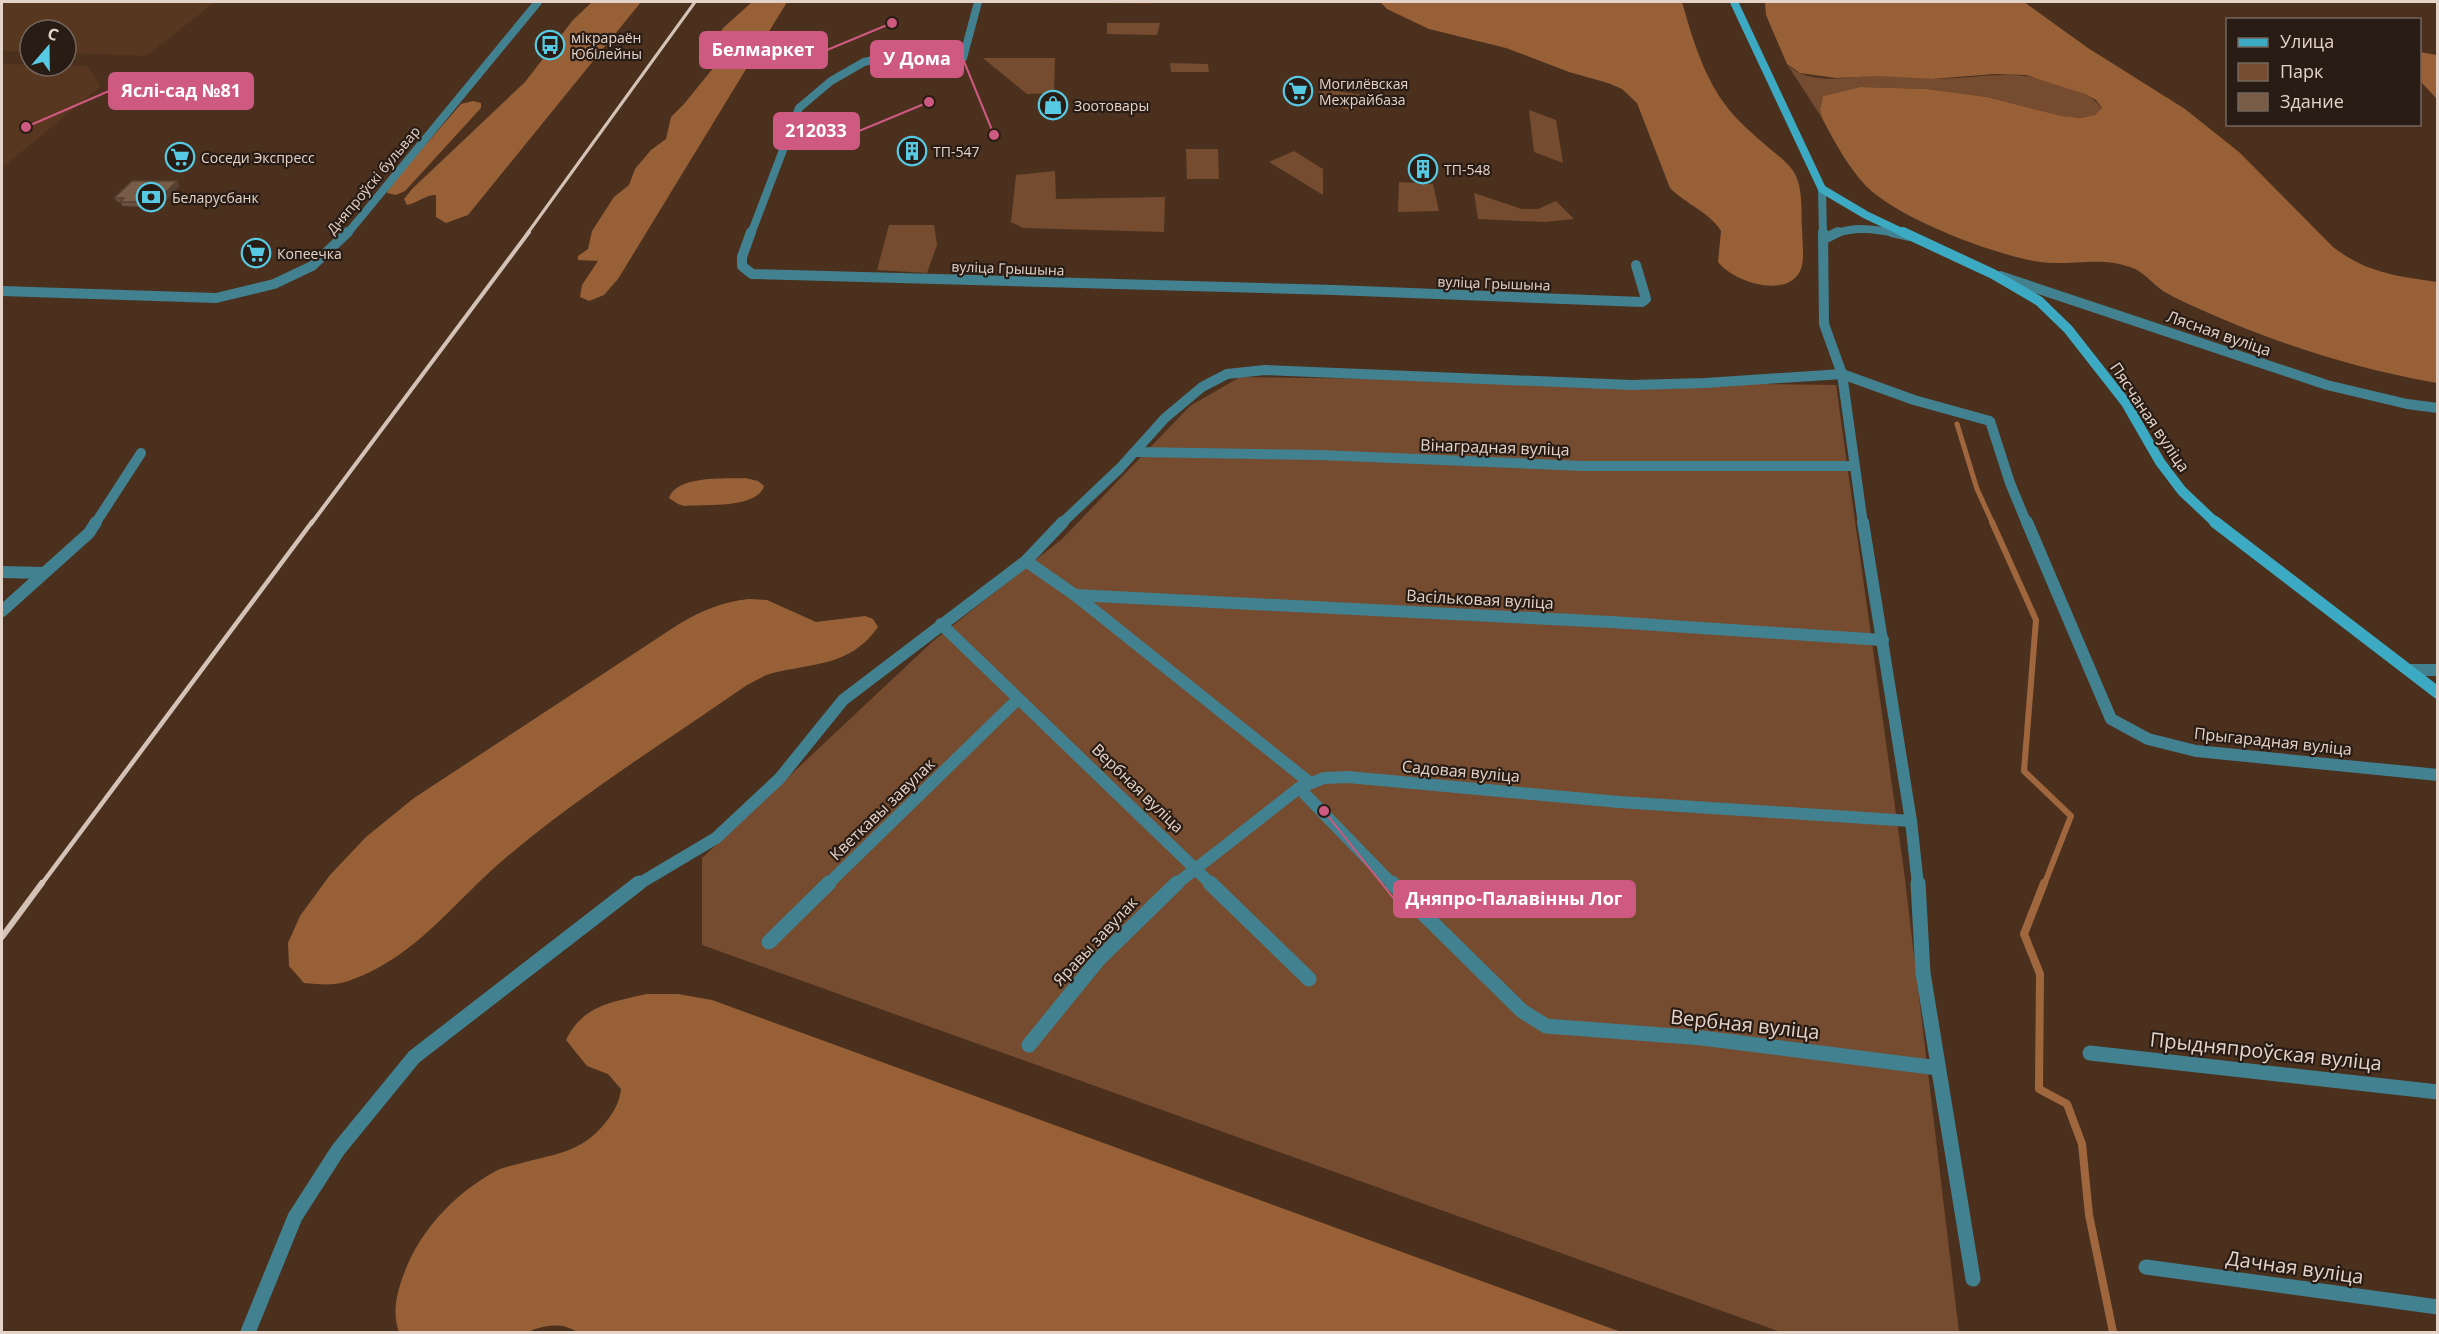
<svg xmlns="http://www.w3.org/2000/svg" width="2439" height="1334" viewBox="0 0 2439 1334" font-family="'Open Sans',sans-serif">
  <style>
    .built { fill: #583720 }
    .green { fill: #754c2f }
    .forest { fill: #986037 }
    .lines { fill: none; stroke-linecap: round; stroke-linejoin: round }
    .stream-far2 { stroke: #a0673e; stroke-width: 5 }
    .stream-far1 { stroke: #a0673e; stroke-width: 6 }
    .stream { stroke: #a0673e; stroke-width: 8 }
    .street-far3 { stroke: #428190; stroke-width: 8 }
    .street-far2 { stroke: #428190; stroke-width: 10 }
    .street-far1 { stroke: #428190; stroke-width: 12 }
    .street { stroke: #428190; stroke-width: 15 }
    .secondary-far2 { stroke: #3baac2; stroke-width: 8 }
    .secondary-far1 { stroke: #3baac2; stroke-width: 10 }
    .secondary { stroke: #3baac2; stroke-width: 12 }
    .rail-far3 { stroke: #d4c2b6; stroke-width: 3 }
    .rail-far2 { stroke: #d4c2b6; stroke-width: 4 }
    .rail-far1 { stroke: #d4c2b6; stroke-width: 4.5 }
    .rail { stroke: #d4c2b6; stroke-width: 6 }
    .wall { fill: #684f3e }
    .shaded-wall { fill: #554032 }
    .building { fill: #795c48; stroke: #554032; stroke-width: 1.5 }
    .labels { text-anchor: middle; dominant-baseline: central; stroke-width: 4.5; stroke-linejoin: round; paint-order: stroke }
    .far-poi-label { font-size: 14px; fill: #e4d3c8; stroke: #281c14; text-anchor: start }
    .far-street-label { font-size: 14px; fill: #e4d3c8; stroke: #281c14 }
    .street-label { font-size: 16px; fill: #e4d3c8; stroke: #281c14 }
    .near-street-label { font-size: 20px; fill: #e4d3c8; stroke: #281c14 }
    .leader { fill: none; stroke: #ce5981; stroke-width: 2 }
    .callout-dot { fill: #ce5981; stroke: #281c14; stroke-width: 2 }
    .callout { fill: #ce5981; stroke: #ce5981; stroke-width: 2 }
    .callout-label { font-size: 18px; text-anchor: middle; font-weight: bold; fill: #fff }
  </style>
  <rect width="100%" height="100%" fill="#4b301e"/>
  <!-- built -->
  <g class="built">
    <polygon points="2,2 215,2 146,56 66,53 66,30 30,30 30,52 2,51"/>
    <polygon points="1001,2 1154,2 1153,4"/>
    <polygon points="2,64 87,66 101,86 2,168"/>
  </g>
  <!-- green -->
  <g class="green">
    <polygon points="1107,23 1160,23 1157,35 1107,34"/>
    <polygon points="983,58 1055,58 1054,93 1027,94"/>
    <polygon points="1170,63 1208,64 1209,72 1171,72"/>
    <path d="M1787 64C1809 87 1848 76 1876 76 1896 75 1916 79 1936 79 1988 78 2015 67 2068 87 2082 92 2093 96 2102 109L2096 115 2081 118 2062 116 1987 97 1927 89 1860 87 1823 96 1820 109 1822 118Z"/>
    <polygon points="1318,88 1363,95 1353,112 1321,99"/>
    <polygon points="1529,110 1556,120 1563,163 1534,152"/>
    <polygon points="1186,149 1218,149 1219,179 1187,179"/>
    <polygon points="1294,151 1323,169 1323,195 1269,162"/>
    <polygon points="1055,171 1056,199 1165,197 1164,232 1023,228 1011,222 1016,175"/>
    <polygon points="1399,182 1433,184 1439,211 1398,212"/>
    <polygon points="1474,193 1522,209 1538,209 1556,201 1574,219 1545,222 1478,219"/>
    <polygon points="889,225 934,225 937,245 927,273 877,270"/>
    <polygon points="1240,377 1836,385 1904,871 1959,1332 1781,1332 702,945 702,858 932,642 1062,539 1190,406"/>
  </g>
  <!-- forest -->
  <g class="forest">
    <path d="M592 2H641L468 215 446 223 436 217V195C424 195 418 203 407 205L404 199 412 189 525 82 573 20Z"/>
    <polygon points="752,2 787,2 618,279 604,295 589,301 580,297 582,285 598,261 578,260 578,256 588,249 592,231 614,197 629,185 635,169 651,150 666,139 671,117 684,104 714,67 720,48 717,38 723,28"/>
    <path d="M1380 2H1682C1692 37 1702 72 1724 103 1736 120 1753 134 1769 148 1778 156 1789 163 1795 174 1803 189 1801 211 1802 228 1802 241 1805 257 1801 269 1789 300 1733 282 1718 262L1721 231C1709 212 1686 204 1670 188L1637 103 1622 89 1608 83 1569 72 1506 48 1429 29 1387 9Z"/>
    <path d="M1765 2H2024L2088 48 2185 109 2239 152 2333 247C2367 273 2396 276 2437 282V383C2355 369 2272 342 2195 307 2184 302 2173 297 2163 291 2152 283 2143 271 2130 267 2100 256 2070 266 2040 262 1994 255 1899 219 1866 186 1848 167 1834 141 1822 118L1820 109 1823 96 1860 87 1927 89 1987 97 2062 116 2081 118 2095 115 2102 108 2096 100 2085 94 2026 75 1994 74 1932 79 1879 76 1836 78 1800 73 1787 64 1766 15Z"/>
    <polygon points="2420,52 2437,55 2437,99 2420,81"/>
    <polygon points="473,101 481,103 481,108 405,191 396,195 387,193 389,187 454,112 461,104"/>
    <path d="M745 478 758 481 764 486C757 509 705 504 684 506L678 504 669 498C677 475 725 479 745 478Z"/>
    <path d="M749 599 767 600 816 622 865 616 873 619 878 627C851 666 814 663 773 673 764 675 755 681 747 685 665 742 578 796 502 861 459 898 422 947 370 972 342 985 334 986 304 983L289 966 288 943 300 916 330 875 366 837 414 798 679 624C703 610 722 602 749 599Z"/>
    <path d="M647 994H678L712 1000 1621 1332H577C562 1322 544 1325 528 1332H399C391 1310 398 1288 407 1266 424 1226 457 1192 496 1171 503 1167 511 1166 518 1164 554 1154 582 1153 606 1122 615 1110 619 1103 621 1089L608 1074 587 1066 566 1040C583 1005 612 1002 647 994Z"/>
  </g>
  <g class="lines">
    <!-- stream-far2 -->
    <polyline class="stream-far2" points="1957,424 1977,489 1993,524"/>
    <!-- stream-far1 -->
    <polyline class="stream-far1" points="1992,522 2036,620 2024,771 2071,816 2044,885"/>
    <!-- stream -->
    <polyline class="stream" points="2044,883 2024,934 2040,974 2039,1089 2067,1104 2082,1144 2089,1215 2113,1332"/>
    <!-- street-far3 -->
    <g class="street-far3">
      <polyline points="1822,189 1823,234"/>
      <polyline points="347,234 538,2"/>
      <polyline points="751,234 799,108 831,81 864,62 878,59 963,58 978,2"/>
      <path d="M1834 234C1856 226 1876 229 1899 234"/>
    </g>
    <!-- street-far2 -->
    <g class="street-far2">
      <polyline points="751,232 742,257 742,266 752,274 1334,290 1642,302 1646,299 1636,265"/>
      <polyline points="1823,232 1824,324 1842,374 1863,524"/>
      <polyline points="1892,232 1910,236"/>
      <polyline points="1824,239 1838,232"/>
      <polyline points="2000,276 2327,385 2407,404 2438,408"/>
      <polyline points="2,291 216,298 274,284 312,266 348,232"/>
      <polyline points="1135,452 1320,455 1583,466 1854,466"/>
      <polyline points="95,524 141,453"/>
      <polyline points="1061,524 1120,468 1165,418 1202,387 1227,374 1265,370 1632,385 1705,383 1842,374 1914,400 1990,421 2010,483 2027,524"/>
    </g>
    <!-- street-far1 -->
    <g class="street-far1">
      <polyline points="1863,522 1911,821 1918,885"/>
      <polyline points="2027,522 2111,719 2148,739 2196,751 2438,775"/>
      <polyline points="1026,561 1075,595 1309,782"/>
      <polyline points="2,572 43,573"/>
      <polyline points="1075,595 1611,622 1883,640"/>
      <polyline points="2,611 89,533 96,522"/>
      <polyline points="941,624 1212,885"/>
      <polyline points="2409,670 2438,670"/>
      <polyline points="1299,788 1393,885"/>
      <polyline points="637,885 716,838 780,778 843,700 1026,561 1063,522"/>
      <polyline points="827,885 1018,699"/>
      <polyline points="1175,885 1299,788 1324,778 1348,777 1619,802 1911,821"/>
    </g>
    <!-- street -->
    <g class="street">
      <polyline points="1210,883 1309,979"/>
      <polyline points="1392,883 1522,1011 1546,1026 1702,1038 1938,1068"/>
      <polyline points="1918,883 1923,973 1973,1279"/>
      <polyline points="769,942 829,883"/>
      <polyline points="1029,1045 1098,960 1177,883"/>
      <polyline points="2090,1053 2438,1092"/>
      <polyline points="2146,1267 2438,1307"/>
      <polyline points="248,1332 295,1217 338,1150 414,1057 639,883"/>
    </g>
    <!-- secondary-far2 -->
    <polyline class="secondary-far2" points="1734,2 1822,189 1866,215 1906,234"/>
    <!-- secondary-far1 -->
    <polyline class="secondary-far1" points="1903,232 1993,274 2039,301 2068,329 2126,403 2160,462 2182,491 2217,524"/>
    <!-- secondary -->
    <polyline class="secondary" points="2215,522 2438,693"/>
    <!-- rail-far3 -->
    <polyline class="rail-far3" points="527,234 695,2"/>
    <!-- rail-far2 -->
    <polyline class="rail-far2" points="311,524 529,232"/>
    <!-- rail-far1 -->
    <polyline class="rail-far1" points="41,885 312,522"/>
    <!-- rail -->
    <polyline class="rail" points="2,937 42,883"/>
  </g>
  <!-- wall -->
  <polygon class="wall" points="177,181 179,186 162,204 149,204 146,207 123,206 120,202 118,202 114,198"/>
  <!-- shaded-wall -->
  <g class="shaded-wall">
    <polygon points="177,181 179,186 162,204 159,199"/>
    <polygon points="146,199 149,204 146,207 143,202"/>
  </g>
  <!-- building -->
  <polygon class="building" points="132,181 177,181 159,199 146,199 143,202 120,202 124,198 114,198"/>
  <!-- icons -->
  <defs>
    <g id="bus-ring" transform="scale(1.5)"><circle r="9.5" fill="#281c14" stroke="#57c9e2" stroke-width="1.5"/><path d="M-5-6H5V4H4V6H2V4H-2V6H-4V4H-5ZM-3.5-4V0h7V-4ZM-3.5 1.2v1.5H-2V1.2ZM2 1.2v1.5H3.5V1.2Z" fill="#57c9e2"/></g>
    <g id="supermarket-ring" transform="scale(1.5)"><circle r="9.5" fill="#281c14" stroke="#57c9e2" stroke-width="1.5"/><path d="M-6-5.5h2.5l.6 2H6L4.5 2H-2.5L-4.4-4H-6ZM-1.5 3.2a1.3 1.3 0 1 0 .1 0ZM3 3.2a1.3 1.3 0 1 0 .1 0Z" fill="#57c9e2"/></g>
    <g id="shop-ring" transform="scale(1.5)"><circle r="9.5" fill="#281c14" stroke="#57c9e2" stroke-width="1.5"/><path d="M-5-2.5h2.3a2.7 3.5 0 0 1 5.4 0H5L5.5 6h-11ZM-1.5-2.5h3a1.5 2.3 0 0 0-3 0Z" fill="#57c9e2"/></g>
    <g id="building-ring" transform="scale(1.5)"><circle r="9.5" fill="#281c14" stroke="#57c9e2" stroke-width="1.5"/><path d="M-4-6H4V6H1V3H-1V6H-4ZM-2.5-4.3h1.7v1.8h-1.7ZM.8-4.3h1.7v1.8H.8ZM-2.5-1h1.7V.8h-1.7ZM.8-1h1.7V.8H.8Z" fill="#57c9e2"/></g>
    <g id="bank-ring" transform="scale(1.5)"><circle r="9.5" fill="#281c14" stroke="#57c9e2" stroke-width="1.5"/><path d="M-6-4H6V4H-6ZM0-2.3a2.3 2.3 0 1 0 0 4.6a2.3 2.3 0 1 0 0-4.6Z" fill="#57c9e2"/></g>
  </defs>
  <g fill-rule="evenodd">
    <use href="#bus-ring" x="550" y="45"/>
    <use href="#supermarket-ring" x="1298" y="91"/>
    <use href="#shop-ring" x="1053" y="105"/>
    <use href="#building-ring" x="912" y="151"/>
    <use href="#supermarket-ring" x="180" y="157"/>
    <use href="#building-ring" x="1423" y="169"/>
    <use href="#bank-ring" x="151" y="197"/>
    <use href="#supermarket-ring" x="256" y="253"/>
  </g>
  <g class="labels">
    <!-- far-poi labels -->
    <g class="far-poi-label">
      <text x="571" y="37">мікрараён<tspan x="571" dy="16">Юбілейны</tspan></text>
      <text x="1319" y="83">Могилёвская<tspan x="1319" dy="16">Межрайбаза</tspan></text>
      <text x="1074" y="105">Зоотовары</text>
      <text x="933" y="151">ТП-547</text>
      <text x="201" y="157">Соседи Экспресс</text>
      <text x="1444" y="169">ТП-548</text>
      <text x="172" y="197">Беларусбанк</text>
      <text x="277" y="253">Копеечка</text>
    </g>
    <!-- far-street labels -->
    <g class="far-street-label">
      <text transform="translate(373 180) rotate(-50)">Дняпроўскі бульвар</text>
      <text transform="translate(1008 268) rotate(2)">вуліца Грышына</text>
      <text transform="translate(1494 283) rotate(2)">вуліца Грышына</text>
    </g>
    <!-- street labels -->
    <g class="street-label">
      <text transform="translate(2219 333) rotate(19)">Лясная вуліца</text>
      <text transform="translate(2150 417) rotate(56)">Пясчаная вуліца</text>
      <text transform="translate(1495 447) rotate(2)">Вінаградная вуліца</text>
      <text transform="translate(1480 599) rotate(3)">Васільковая вуліца</text>
      <text transform="translate(2273 741) rotate(6)">Прыгарадная вуліца</text>
      <text transform="translate(1461 771) rotate(5)">Садовая вуліца</text>
      <text transform="translate(1138 788) rotate(44)">Вербная вуліца</text>
      <text transform="translate(882 809) rotate(-44)">Кветкавы завулак</text>
      <text transform="translate(1095 941) rotate(-47)">Яравы завулак</text>
    </g>
    <!-- near-street labels -->
    <g class="near-street-label">
      <text transform="translate(1745 1024) rotate(6)">Вербная вуліца</text>
      <text transform="translate(2266 1051) rotate(6)">Прыдняпроўская вуліца</text>
      <text transform="translate(2295 1267) rotate(8)">Дачная вуліца</text>
    </g>
  </g>
  <!-- callouts -->
  <path class="leader" d="M892 23L827 50M994 135L963 59M26 127L109 91M929 102L859 131M1324 811L1394 899"/>
  <g class="callout-dot">
    <circle cx="892" cy="23" r="6"/>
    <circle cx="994" cy="135" r="6"/>
    <circle cx="26" cy="127" r="6"/>
    <circle cx="929" cy="102" r="6"/>
    <circle cx="1324" cy="811" r="6"/>
  </g>
  <g class="callout">
    <rect x="700" y="32" width="127" height="36" rx="6"/>
    <rect x="871" y="41" width="92" height="36" rx="6"/>
    <rect x="109" y="73" width="144" height="36" rx="6"/>
    <rect x="774" y="113" width="85" height="36" rx="6"/>
    <rect x="1394" y="881" width="241" height="36" rx="6"/>
  </g>
  <g class="callout-label">
    <text x="763" y="56">Белмаркет</text>
    <text x="917" y="65">У Дома</text>
    <text x="181" y="97">Яслі-сад №81</text>
    <text x="816" y="137">212033</text>
    <text x="1514" y="905">Дняпро-Палавінны Лог</text>
  </g>
  <!-- border -->
  <rect width="2439" height="1334" fill="none" stroke="#e4d3c8" stroke-width="6"/>
  <!-- legend -->
  <rect x="2226" y="18" width="195" height="108" fill="#281c14" stroke="#73655c" stroke-width="1.5"/>
  <rect x="2238" y="38" width="30" height="9" fill="#3baac2" stroke="#73655c" stroke-width="1.5"/>
  <text x="2280" y="48" font-size="18" fill="#e4d3c8">Улица</text>
  <rect x="2238" y="63" width="30" height="18" fill="#754c2f" stroke="#73655c" stroke-width="1.5"/>
  <text x="2280" y="78" font-size="18" fill="#e4d3c8">Парк</text>
  <rect x="2238" y="93" width="30" height="18" fill="#795c48" stroke="#73655c" stroke-width="1.5"/>
  <text x="2280" y="108" font-size="18" fill="#e4d3c8">Здание</text>
  <!-- north arrow -->
  <g transform="translate(48 48) rotate(20)"><circle r="28" fill="#281c14" stroke="#73655c" stroke-width="1.5"/>
  <path d="M0-4.5L10 22L0 15L-10 22Z" fill="#57c9e2"/>
  <text y="-9" font-size="16" font-weight="bold" text-anchor="middle" fill="#e4d3c8">С</text>
  </g>
</svg>
